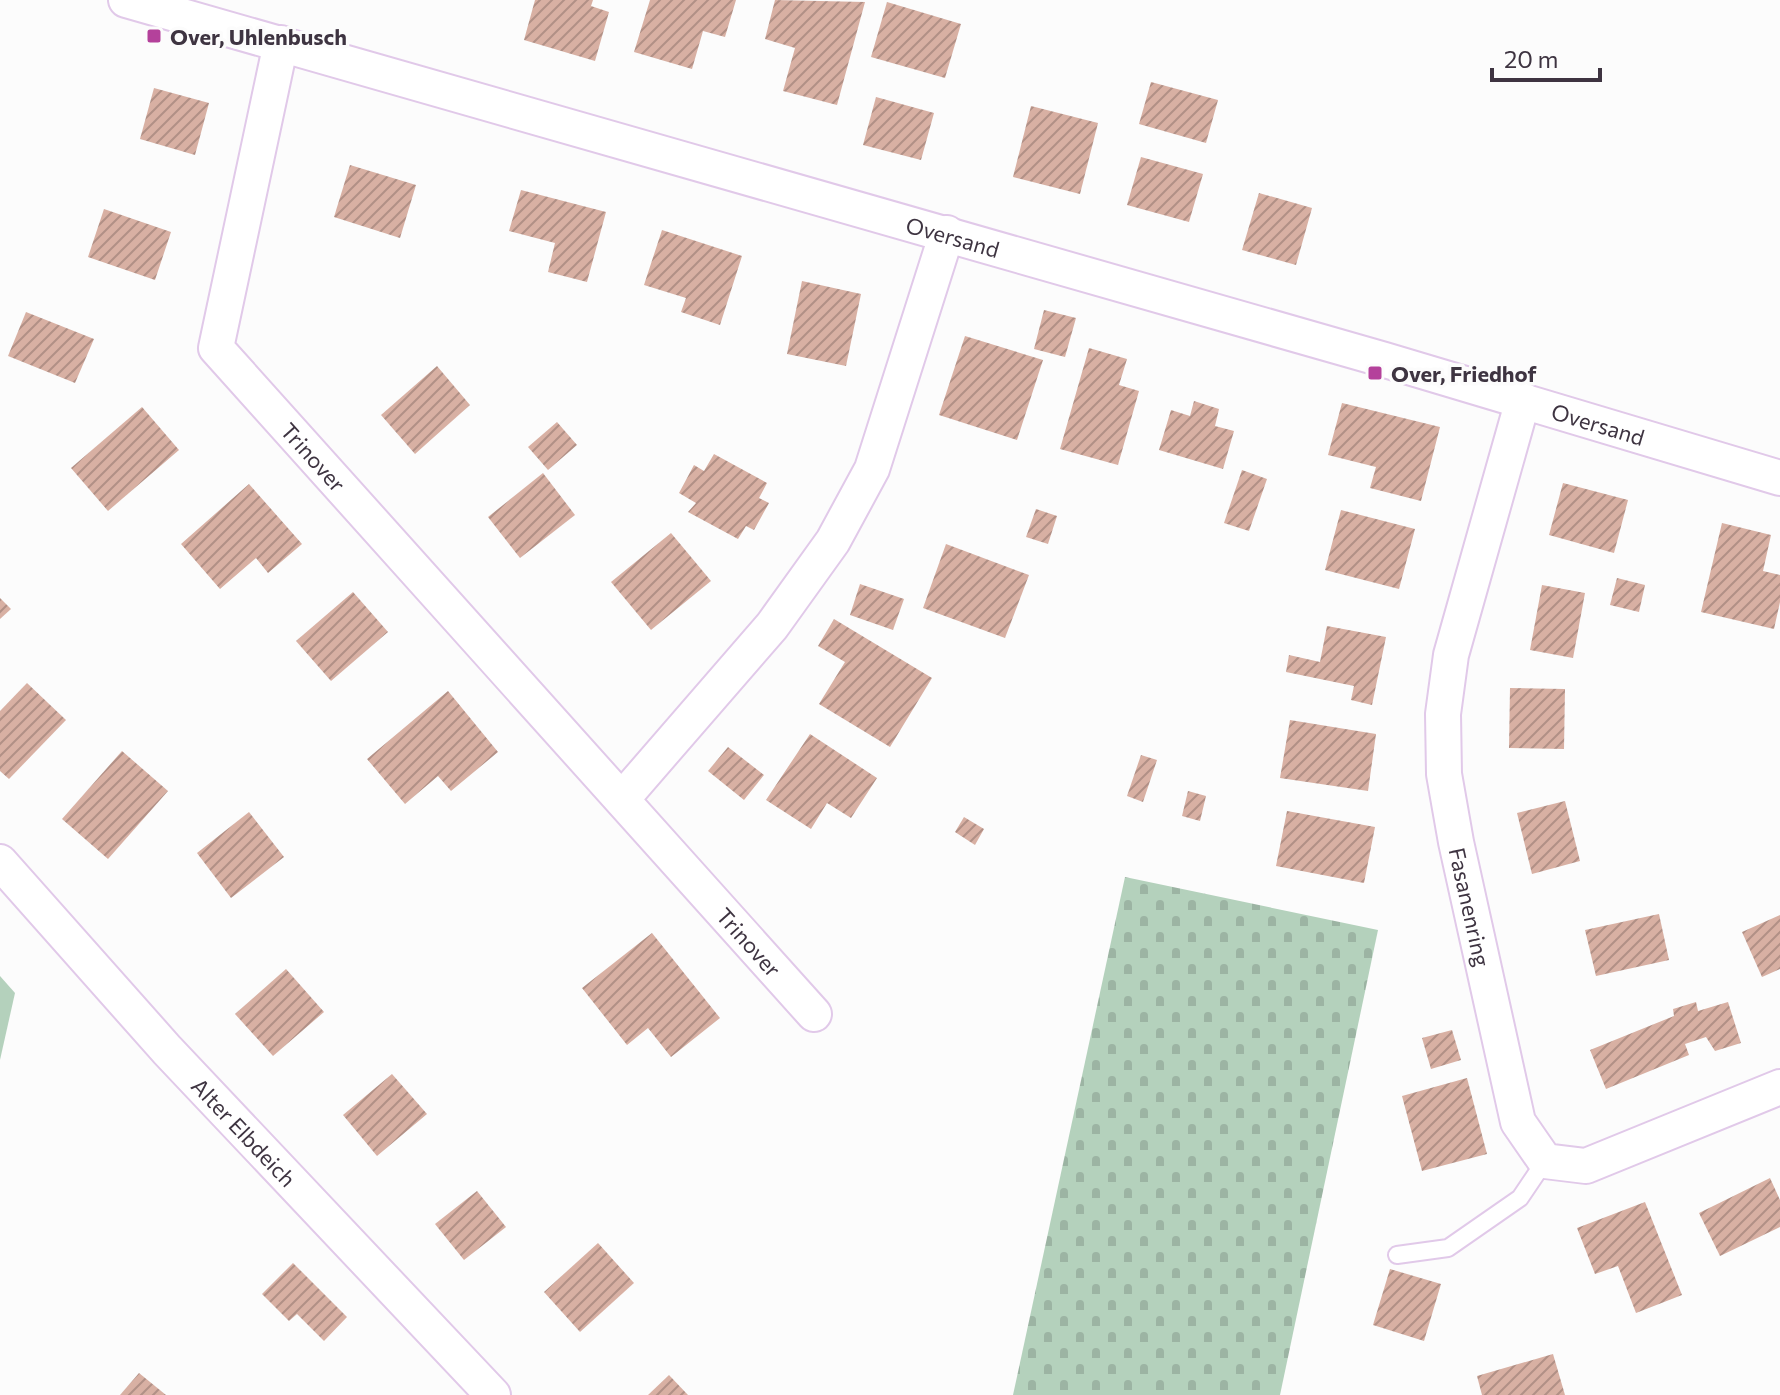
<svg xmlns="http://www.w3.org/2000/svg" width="1780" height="1395" viewBox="0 0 1780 1395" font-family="Commissioner,sans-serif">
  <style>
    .green { fill: #b4d1bc }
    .cemetery { fill: url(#cemetery-stones) }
    .building { fill: url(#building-hatch) }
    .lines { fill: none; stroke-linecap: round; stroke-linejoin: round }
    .lane-casing { stroke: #e1c9e9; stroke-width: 20 }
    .street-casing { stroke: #e1c9e9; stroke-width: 38 }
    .lane { stroke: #fff; stroke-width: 16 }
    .street { stroke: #fff; stroke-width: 34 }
    .poi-dot { fill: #b4419b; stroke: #fcfcfc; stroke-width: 3 }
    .labels { text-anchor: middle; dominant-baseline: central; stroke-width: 7; stroke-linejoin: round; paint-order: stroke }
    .poi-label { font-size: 22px; font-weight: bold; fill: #3e3441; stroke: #fcfcfc; text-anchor: start }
    .street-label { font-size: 22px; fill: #3e3441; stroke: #fcfcfc }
  </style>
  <defs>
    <pattern id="cemetery-stones" width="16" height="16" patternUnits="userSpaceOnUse" patternTransform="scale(2)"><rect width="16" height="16" fill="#b4d1bc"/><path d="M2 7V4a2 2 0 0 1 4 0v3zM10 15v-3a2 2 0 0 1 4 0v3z" fill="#9cb4a3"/></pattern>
    <pattern id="building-hatch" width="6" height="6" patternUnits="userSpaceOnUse" patternTransform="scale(2)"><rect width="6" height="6" fill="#d8b0a3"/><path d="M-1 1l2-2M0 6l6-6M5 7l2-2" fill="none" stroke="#b19086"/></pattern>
  </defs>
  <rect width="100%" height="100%" fill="#fcfcfc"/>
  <!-- green -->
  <polygon class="green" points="0,976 15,993 0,1060"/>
  <!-- cemetery -->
  <polygon class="cemetery" points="1125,877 1378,930 1280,1395 1013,1395"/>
  <!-- building -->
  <g class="building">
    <polygon points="535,0 593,0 591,6 609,12 595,61 524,40"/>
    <polygon points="650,0 736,0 725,37 703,31 692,69 634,52"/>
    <polygon points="775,0 865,2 837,105 783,91 795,48 765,39"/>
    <polygon points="887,2 961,24 945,78 871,57"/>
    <polygon points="1151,82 1218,100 1206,143 1139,124"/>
    <polygon points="154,88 209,103 195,155 140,139"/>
    <polygon points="876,97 934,113 921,160 863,145"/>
    <polygon points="1031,106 1098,123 1080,194 1013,177"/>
    <polygon points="1141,157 1203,174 1189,222 1127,205"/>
    <polygon points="350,165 416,185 400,238 334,217"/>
    <polygon points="521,190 606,212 587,282 548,272 555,243 509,231"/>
    <polygon points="1259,193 1312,208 1296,265 1242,250"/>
    <polygon points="104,209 171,232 155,280 88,257"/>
    <polygon points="662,230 742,256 720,325 681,312 686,298 644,285"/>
    <polygon points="802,281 861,294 846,366 787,354"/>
    <polygon points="1044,310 1076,318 1065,357 1034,349"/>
    <polygon points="26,312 94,339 75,383 8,356"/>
    <polygon points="965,336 1043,360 1017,440 939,415"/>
    <polygon points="1089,348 1127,359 1119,385 1139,391 1118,465 1060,449"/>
    <polygon points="437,366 470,405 415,454 381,415"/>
    <polygon points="1194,401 1219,409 1215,426 1234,431 1223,469 1159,450 1171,410 1190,416"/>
    <polygon points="1342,403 1440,427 1421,501 1370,488 1376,467 1328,455"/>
    <polygon points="142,407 179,450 108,511 71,468"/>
    <polygon points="557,422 577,445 548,470 528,447"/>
    <polygon points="714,454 767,483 759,498 769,503 754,530 746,526 738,539 688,512 696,503 679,493 694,465 704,471"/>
    <polygon points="1242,470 1267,479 1249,531 1224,523"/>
    <polygon points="543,473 575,515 520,558 488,517"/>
    <polygon points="1563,483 1628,500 1614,553 1549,535"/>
    <polygon points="249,484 302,544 268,573 256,558 220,589 181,544"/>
    <polygon points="1036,509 1057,516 1048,544 1026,537"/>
    <polygon points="1341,510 1415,529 1399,589 1325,570"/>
    <polygon points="1722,523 1771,535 1763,571 1780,575 1780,602 1774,629 1701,612"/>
    <polygon points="671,533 711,581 651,630 611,582"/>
    <polygon points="946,544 1029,575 1005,638 923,608"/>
    <polygon points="1617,578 1645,585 1639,612 1610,605"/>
    <polygon points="860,584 904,599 893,630 850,615"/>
    <polygon points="1542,585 1585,593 1573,658 1530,650"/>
    <polygon points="353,592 388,632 331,681 296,641"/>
    <polygon points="0,598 11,609 0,619"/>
    <polygon points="834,619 932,678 890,747 819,704 845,662 818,646"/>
    <polygon points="1327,626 1386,637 1372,705 1351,700 1354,686 1286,672 1289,655 1320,662"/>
    <polygon points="27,683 66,720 9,779 0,771 0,711"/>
    <polygon points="1510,688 1565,689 1564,749 1509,748"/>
    <polygon points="448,691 498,752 451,791 438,776 405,804 367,759"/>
    <polygon points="1290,720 1376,734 1368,791 1280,778"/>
    <polygon points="810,734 877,778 851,818 827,803 811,829 766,800"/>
    <polygon points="728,747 764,775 744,800 708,771"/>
    <polygon points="122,751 168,791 108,859 62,819"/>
    <polygon points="1141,755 1157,760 1143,802 1127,796"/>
    <polygon points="1188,791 1206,796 1200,821 1182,816"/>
    <polygon points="1565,801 1580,861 1532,874 1517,813"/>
    <polygon points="1287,811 1375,827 1364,883 1276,866"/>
    <polygon points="249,812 284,857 231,898 197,853"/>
    <polygon points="964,817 984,829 975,845 955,832"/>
    <polygon points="1659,914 1669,960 1596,976 1585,930"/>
    <polygon points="1780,915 1780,969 1762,977 1742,932"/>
    <polygon points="652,933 720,1018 671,1057 648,1028 627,1045 582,988"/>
    <polygon points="286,969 324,1012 273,1056 235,1014"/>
    <polygon points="1696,1002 1698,1011 1728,1002 1741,1043 1715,1051 1706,1037 1685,1044 1689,1055 1606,1089 1590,1050 1674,1016 1673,1009"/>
    <polygon points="1452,1030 1461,1060 1431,1069 1422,1038"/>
    <polygon points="392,1074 427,1114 377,1156 343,1115"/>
    <polygon points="1467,1078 1487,1154 1422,1171 1402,1096"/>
    <polygon points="1770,1178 1780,1200 1780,1227 1720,1256 1699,1213"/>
    <polygon points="477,1191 506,1227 464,1260 435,1224"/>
    <polygon points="1645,1202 1682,1295 1636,1313 1618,1266 1595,1274 1577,1228"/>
    <polygon points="598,1243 634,1283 580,1332 544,1292"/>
    <polygon points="293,1263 347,1317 324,1341 297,1314 289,1321 262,1294"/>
    <polygon points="1390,1269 1441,1284 1424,1341 1373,1325"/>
    <polygon points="1553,1354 1565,1395 1482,1395 1477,1376"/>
    <polygon points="139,1373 166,1395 120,1395"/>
    <polygon points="669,1375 688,1395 648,1395"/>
  </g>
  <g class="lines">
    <!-- lane casing -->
    <g class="lane-casing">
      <polyline id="lane" points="1397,1255 1448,1248 1520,1198 1545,1161"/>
    </g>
    <!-- street casing -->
    <g class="street-casing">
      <g id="street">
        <path id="s1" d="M126 0 1385 360 1780 478"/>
        <path id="s2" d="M281 43 216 348 814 1014"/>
        <path id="s3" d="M1523 400 1451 655 1443 714 1444 774 1456 842 1518 1122 1545 1161 1586 1166 1780 1087"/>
        <polyline points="622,799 772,626 833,541 872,469 947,233"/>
        <path id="s4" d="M0 862 167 1050 493 1395"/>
      </g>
    </g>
    <!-- lane -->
    <use href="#lane" class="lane"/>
    <!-- street -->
    <use href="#street" class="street"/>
  </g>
  <!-- markers -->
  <g class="poi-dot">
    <rect x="146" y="28" width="16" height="16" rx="4"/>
    <rect x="1367" y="365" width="16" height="16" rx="4"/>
  </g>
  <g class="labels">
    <!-- poi labels -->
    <g class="poi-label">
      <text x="170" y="36">Over, Uhlenbusch</text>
      <text x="1391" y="373">Over, Friedhof</text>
    </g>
    <!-- street labels -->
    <g class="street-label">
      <text stroke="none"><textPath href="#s1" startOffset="860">Oversand</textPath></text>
      <text stroke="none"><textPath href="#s1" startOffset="1532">Oversand</textPath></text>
      <text stroke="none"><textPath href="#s2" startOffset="458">Trinover</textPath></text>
      <text stroke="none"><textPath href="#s3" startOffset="520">Fasanenring</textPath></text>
      <text stroke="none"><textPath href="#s2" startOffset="1110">Trinover</textPath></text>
      <text stroke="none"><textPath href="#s4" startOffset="364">Alter Elbdeich</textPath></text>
    </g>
  </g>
  <!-- scale -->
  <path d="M1492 68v12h108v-12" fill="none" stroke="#3e3441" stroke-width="4"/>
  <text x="1504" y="68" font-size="24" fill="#3e3441" stroke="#fcfcfc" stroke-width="6" paint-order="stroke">20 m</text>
</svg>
